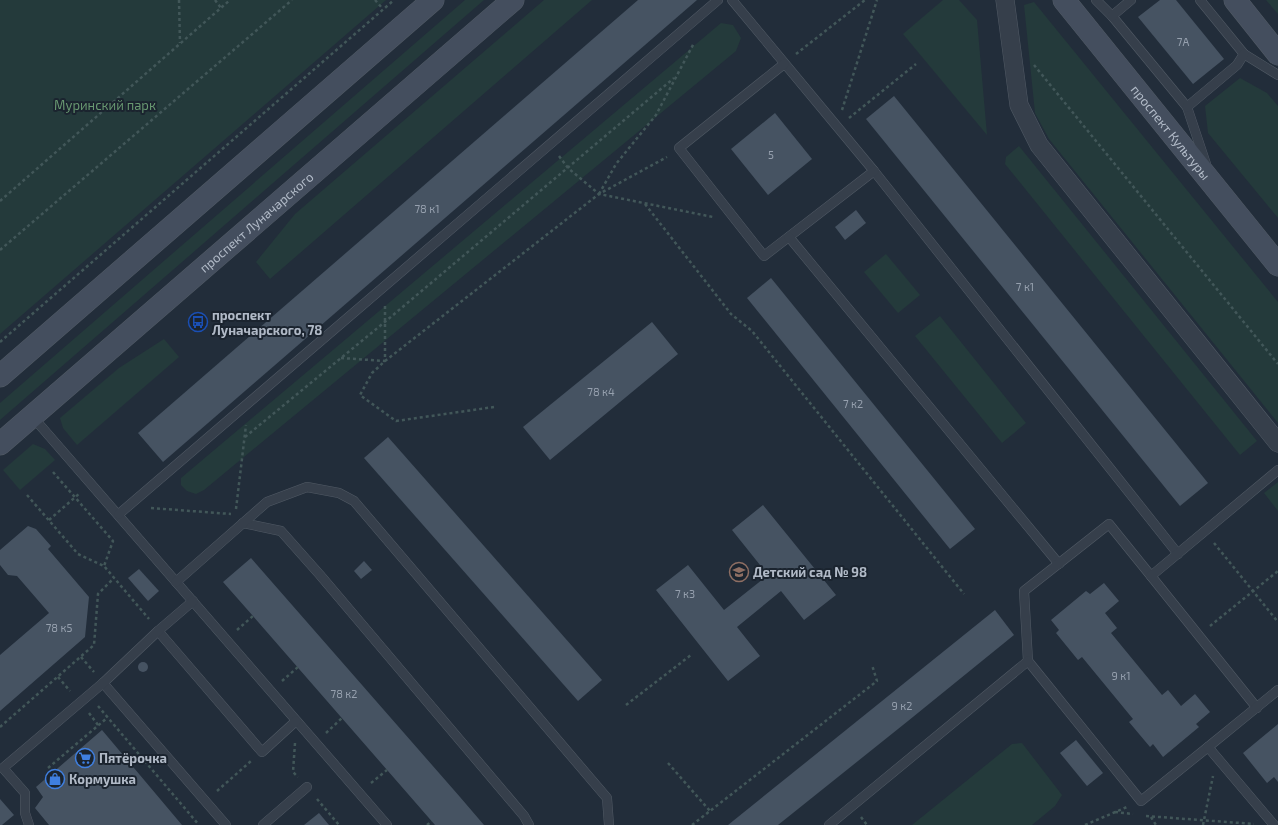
<svg xmlns="http://www.w3.org/2000/svg" width="1278" height="825" viewBox="0 0 1278 825" font-family="'Exo 2',sans-serif">
  <style>
    .green { fill: #243a3b }
    .building { fill: #465362 }
    .lines { fill: none; stroke-linecap: round; stroke-linejoin: round }
    .service-casing { stroke: #515a65; stroke-width: 10 }
    .minor-casing { stroke: #515a65; stroke-width: 19 }
    .secondary-casing { stroke: #515a65; stroke-width: 23 }
    .path { stroke: #425759; stroke-width: 2.5; stroke-dasharray: 3 3; stroke-linecap: butt }
    .service { stroke: #363f4b; stroke-width: 9 }
    .minor { stroke: #363f4b; stroke-width: 18 }
    .secondary { stroke: #444e5e; stroke-width: 22 }
    .labels { text-anchor: middle; dominant-baseline: central; stroke-width: 4; stroke-linejoin: round; paint-order: stroke }
    .number-label { font-size: 11px; fill: #96a0ae }
    .park-label { font-size: 13px; fill: #689871; stroke: #1b242f }
    .street-label { font-size: 13px; fill: #b1bac7; stroke: #1b242f }
    .poi-label { font-size: 13px; font-weight: bold; fill: #b1bac7; stroke: #1b242f; text-anchor: start }
  </style>
  <rect width="100%" height="100%" fill="#222d3a"/>
  <!-- green -->
  <g class="green">
    <polygon points="0,0 386,0 0,334"/>
    <polygon points="465,0 484,0 0,420 0,403"/>
    <polygon points="544,0 592,0 270,279 256,262 295,214"/>
    <polygon points="943,0 959,0 977,20 987,135 903,34"/>
    <polygon points="1266,0 1278,0 1278,14"/>
    <polygon points="1034,2 1278,302 1278,423 1049,139 1035,113 1024,5"/>
    <polygon points="721,23 733,25 741,38 736,51 204,490 196,494 187,491 181,485 181,478"/>
    <polygon points="1240,78 1267,93 1278,106 1278,218 1208,133 1205,106"/>
    <polygon points="1019,146 1257,441 1240,455 1005,164 1006,157"/>
    <polygon points="886,254 920,295 898,313 864,272"/>
    <polygon points="940,316 1026,423 1002,443 915,336"/>
    <polygon points="164,339 179,357 77,445 63,428 60,418 119,368"/>
    <polygon points="33,444 45,449 55,460 20,490 3,470"/>
    <polygon points="1278,482 1278,511 1264,493"/>
    <polygon points="1022,743 1062,795 1055,806 1032,825 912,825 1012,744"/>
  </g>
  <!-- building -->
  <g class="building">
    <polygon points="638,0 697,0 163,462 138,433"/>
    <polygon points="1160,0 1176,0 1224,59 1193,84 1138,17"/>
    <polygon points="894,96 1208,483 1180,506 866,119"/>
    <polygon points="775,113 812,159 768,195 731,149"/>
    <polygon points="856,210 866,223 845,240 835,227"/>
    <polygon points="771,278 975,529 950,549 747,298"/>
    <polygon points="652,322 678,354 550,460 523,427"/>
    <polygon points="388,437 602,680 578,701 364,458"/>
    <polygon points="763,505 836,595 804,620 781,591 737,627 760,656 728,681 656,590 688,565 724,610 768,575 732,530"/>
    <polygon points="28,526 36,529 51,546 48,549 89,597 85,637 0,711 0,655 49,613 17,576 8,575 0,565 0,550"/>
    <polygon points="251,558 460,797 484,825 435,825 253,616 223,582"/>
    <polygon points="364,561 372,570 361,579 354,571"/>
    <polygon points="139,569 159,591 148,601 128,578"/>
    <polygon points="1104,583 1119,601 1105,613 1117,628 1111,633 1162,695 1168,690 1181,706 1195,694 1210,712 1196,724 1199,727 1163,757 1153,744 1150,747 1129,722 1133,719 1082,657 1078,660 1056,633 1059,630 1051,620 1086,591 1090,594"/>
    <polygon points="995,610 1014,635 908,721 778,825 728,825"/>
    <circle cx="143" cy="667" r="5"/>
    <polygon points="1278,724 1278,782 1274,777 1267,783 1243,753"/>
    <polygon points="102,730 182,825 49,825 35,808 43,797 36,787"/>
    <polygon points="1076,740 1103,773 1087,786 1060,753"/>
    <polygon points="0,799 14,815 2,825 0,825"/>
    <polygon points="319,813 329,825 304,825"/>
  </g>
  <g class="lines">
    <!-- service casing -->
    <g class="service-casing">
      <g id="service">
        <polyline points="732,0 874,171 1178,554"/>
        <polyline points="1096,0 1112,16 1187,107 1206,164"/>
        <polyline points="1200,0 1244,54 1278,75"/>
        <polyline points="1112,16 1131,0"/>
        <polyline points="784,64 679,148 764,256 874,171"/>
        <polyline points="1187,107 1237,65 1244,54"/>
        <polyline points="789,237 1059,564"/>
        <polyline points="32,416 387,825"/>
        <polyline points="119,514 718,0"/>
        <polyline points="243,523 281,531 320,575 524,816 529,825"/>
        <polyline points="1151,576 1109,524 1024,591 1028,661 1141,801 1208,747"/>
        <polyline points="176,582 267,502 307,487 339,493 354,501 607,798 609,825"/>
        <polyline points="158,631 262,752 296,721"/>
        <polyline points="103,683 226,825"/>
        <polyline points="1257,708 1151,576 1278,470"/>
        <polyline points="29,825 25,813 25,793 3,768 103,683 158,631 193,601"/>
        <polyline points="263,825 307,787"/>
        <polyline points="829,825 1028,661"/>
        <polyline points="1274,825 1208,747 1278,690"/>
      </g>
    </g>
    <!-- minor casing -->
    <g class="minor-casing">
      <polyline id="minor" points="1005,0 1019,105 1039,145 1278,443"/>
    </g>
    <!-- secondary casing -->
    <g class="secondary-casing">
      <g id="secondary">
        <path id="s1" d="M1064 0 1278 265"/>
        <polyline points="1235,0 1278,54"/>
        <polyline points="0,376 433,0"/>
        <path id="s2" d="M0 444 513 0"/>
      </g>
    </g>
    <!-- path -->
    <g class="path">
      <polyline points="179,0 180,43"/>
      <polyline points="215,0 221,8"/>
      <polyline points="375,0 383,9"/>
      <polyline points="796,54 865,0"/>
      <polyline points="1034,65 1278,364"/>
      <polyline points="842,110 877,0"/>
      <polyline points="849,118 916,64"/>
      <polyline points="559,156 568,168 599,194 713,217"/>
      <polyline points="599,194 616,164 656,115 694,43"/>
      <polyline points="0,201 230,0"/>
      <polyline points="645,204 731,314 752,331 964,594"/>
      <polyline points="0,250 292,0"/>
      <polyline points="0,342 394,0"/>
      <polyline points="341,358 385,361 385,306"/>
      <polyline points="494,407 396,421 360,395 372,373 385,361 599,194 667,157"/>
      <polyline points="245,437 386,321 674,78"/>
      <polyline points="53,472 113,541 104,566"/>
      <polyline points="27,495 78,554 104,566 149,619"/>
      <polyline points="151,508 231,514"/>
      <polyline points="236,509 246,425"/>
      <polyline points="49,520 80,493"/>
      <polyline points="1214,543 1278,622"/>
      <polyline points="1210,626 1278,571"/>
      <polyline points="237,630 253,616"/>
      <polyline points="81,657 94,672"/>
      <polyline points="58,677 70,691"/>
      <polyline points="282,681 298,667"/>
      <polyline points="626,705 691,655"/>
      <polyline points="98,706 199,825"/>
      <polyline points="89,713 98,725"/>
      <polyline points="0,727 94,645 98,594 114,578"/>
      <polyline points="326,733 342,718"/>
      <polyline points="295,743 293,772 298,777"/>
      <polyline points="668,763 710,811"/>
      <polyline points="48,768 107,718"/>
      <polyline points="371,783 387,770"/>
      <polyline points="217,791 251,761"/>
      <polyline points="317,799 339,825"/>
      <polyline points="1115,812 1133,814"/>
      <polyline points="1146,816 1254,824"/>
      <polyline points="861,817 867,825"/>
      <polyline points="1151,817 1156,825"/>
      <polyline points="427,825 432,821"/>
      <polyline points="692,825 877,681 872,665"/>
      <polyline points="1085,825 1127,807"/>
      <polyline points="1203,825 1213,776"/>
    </g>
    <!-- service -->
    <use href="#service" class="service"/>
    <!-- minor -->
    <use href="#minor" class="minor"/>
    <!-- secondary -->
    <use href="#secondary" class="secondary"/>
  </g>
  <!-- icons -->
  <defs>
    <g id="bus-ring" transform="scale(1)"><circle r="9.5" fill="#1b242f" stroke="#1a4fb4" stroke-width="1.5"/><path d="M-5-6H5V4H4V6H2V4H-2V6H-4V4H-5ZM-3.5-4V0h7V-4ZM-3.5 1.2v1.5H-2V1.2ZM2 1.2v1.5H3.5V1.2Z" fill="#1a4fb4"/></g>
    <g id="school-ring" transform="scale(1)"><circle r="9.5" fill="#1b242f" stroke="#8d6e63" stroke-width="1.5"/><path d="M0-5L7-2L0 1L-7-2ZM-4 1L0 2.5L4 1V4Q0 6-4 4Z" fill="#8d6e63"/></g>
    <g id="supermarket-ring" transform="scale(1)"><circle r="9.5" fill="#1b242f" stroke="#3f7fe0" stroke-width="1.5"/><path d="M-6-5.5h2.5l.6 2H6L4.5 2H-2.5L-4.4-4H-6ZM-1.5 3.2a1.3 1.3 0 1 0 .1 0ZM3 3.2a1.3 1.3 0 1 0 .1 0Z" fill="#3f7fe0"/></g>
    <g id="shop-ring" transform="scale(1)"><circle r="9.5" fill="#1b242f" stroke="#3f7fe0" stroke-width="1.5"/><path d="M-5-2.5h2.3a2.7 3.5 0 0 1 5.4 0H5L5.5 6h-11ZM-1.5-2.5h3a1.5 2.3 0 0 0-3 0Z" fill="#3f7fe0"/></g>
  </defs>
  <g fill-rule="evenodd">
    <use href="#bus-ring" x="198" y="322"/>
    <use href="#school-ring" x="739" y="572"/>
    <use href="#supermarket-ring" x="85" y="758"/>
    <use href="#shop-ring" x="55" y="779"/>
  </g>
  <g class="labels">
    <!-- number labels -->
    <g class="number-label">
      <text x="1183" y="41">7А</text>
      <text x="771" y="154">5</text>
      <text x="427" y="208">78 к1</text>
      <text x="1025" y="286">7 к1</text>
      <text x="601" y="391">78 к4</text>
      <text x="853" y="403">7 к2</text>
      <text x="685" y="593">7 к3</text>
      <text x="59" y="627">78 к5</text>
      <text x="1121" y="675">9 к1</text>
      <text x="344" y="693">78 к2</text>
      <text x="902" y="705">9 к2</text>
    </g>
    <!-- park labels -->
    <g class="park-label">
      <text x="105" y="105">Муринский парк</text>
    </g>
    <!-- street labels -->
    <g class="street-label">
      <text stroke="none"><textPath href="#s1" startOffset="170">проспект Культуры</textPath></text>
      <text stroke="none"><textPath href="#s2" startOffset="339">проспект Луначарского</textPath></text>
    </g>
    <!-- poi labels -->
    <g class="poi-label">
      <text x="212" y="315">проспект<tspan x="212" dy="15">Луначарского, 78</tspan></text>
      <text x="753" y="572">Детский сад № 98</text>
      <text x="99" y="758">Пятёрочка</text>
      <text x="69" y="779">Кормушка</text>
    </g>
  </g>
</svg>
